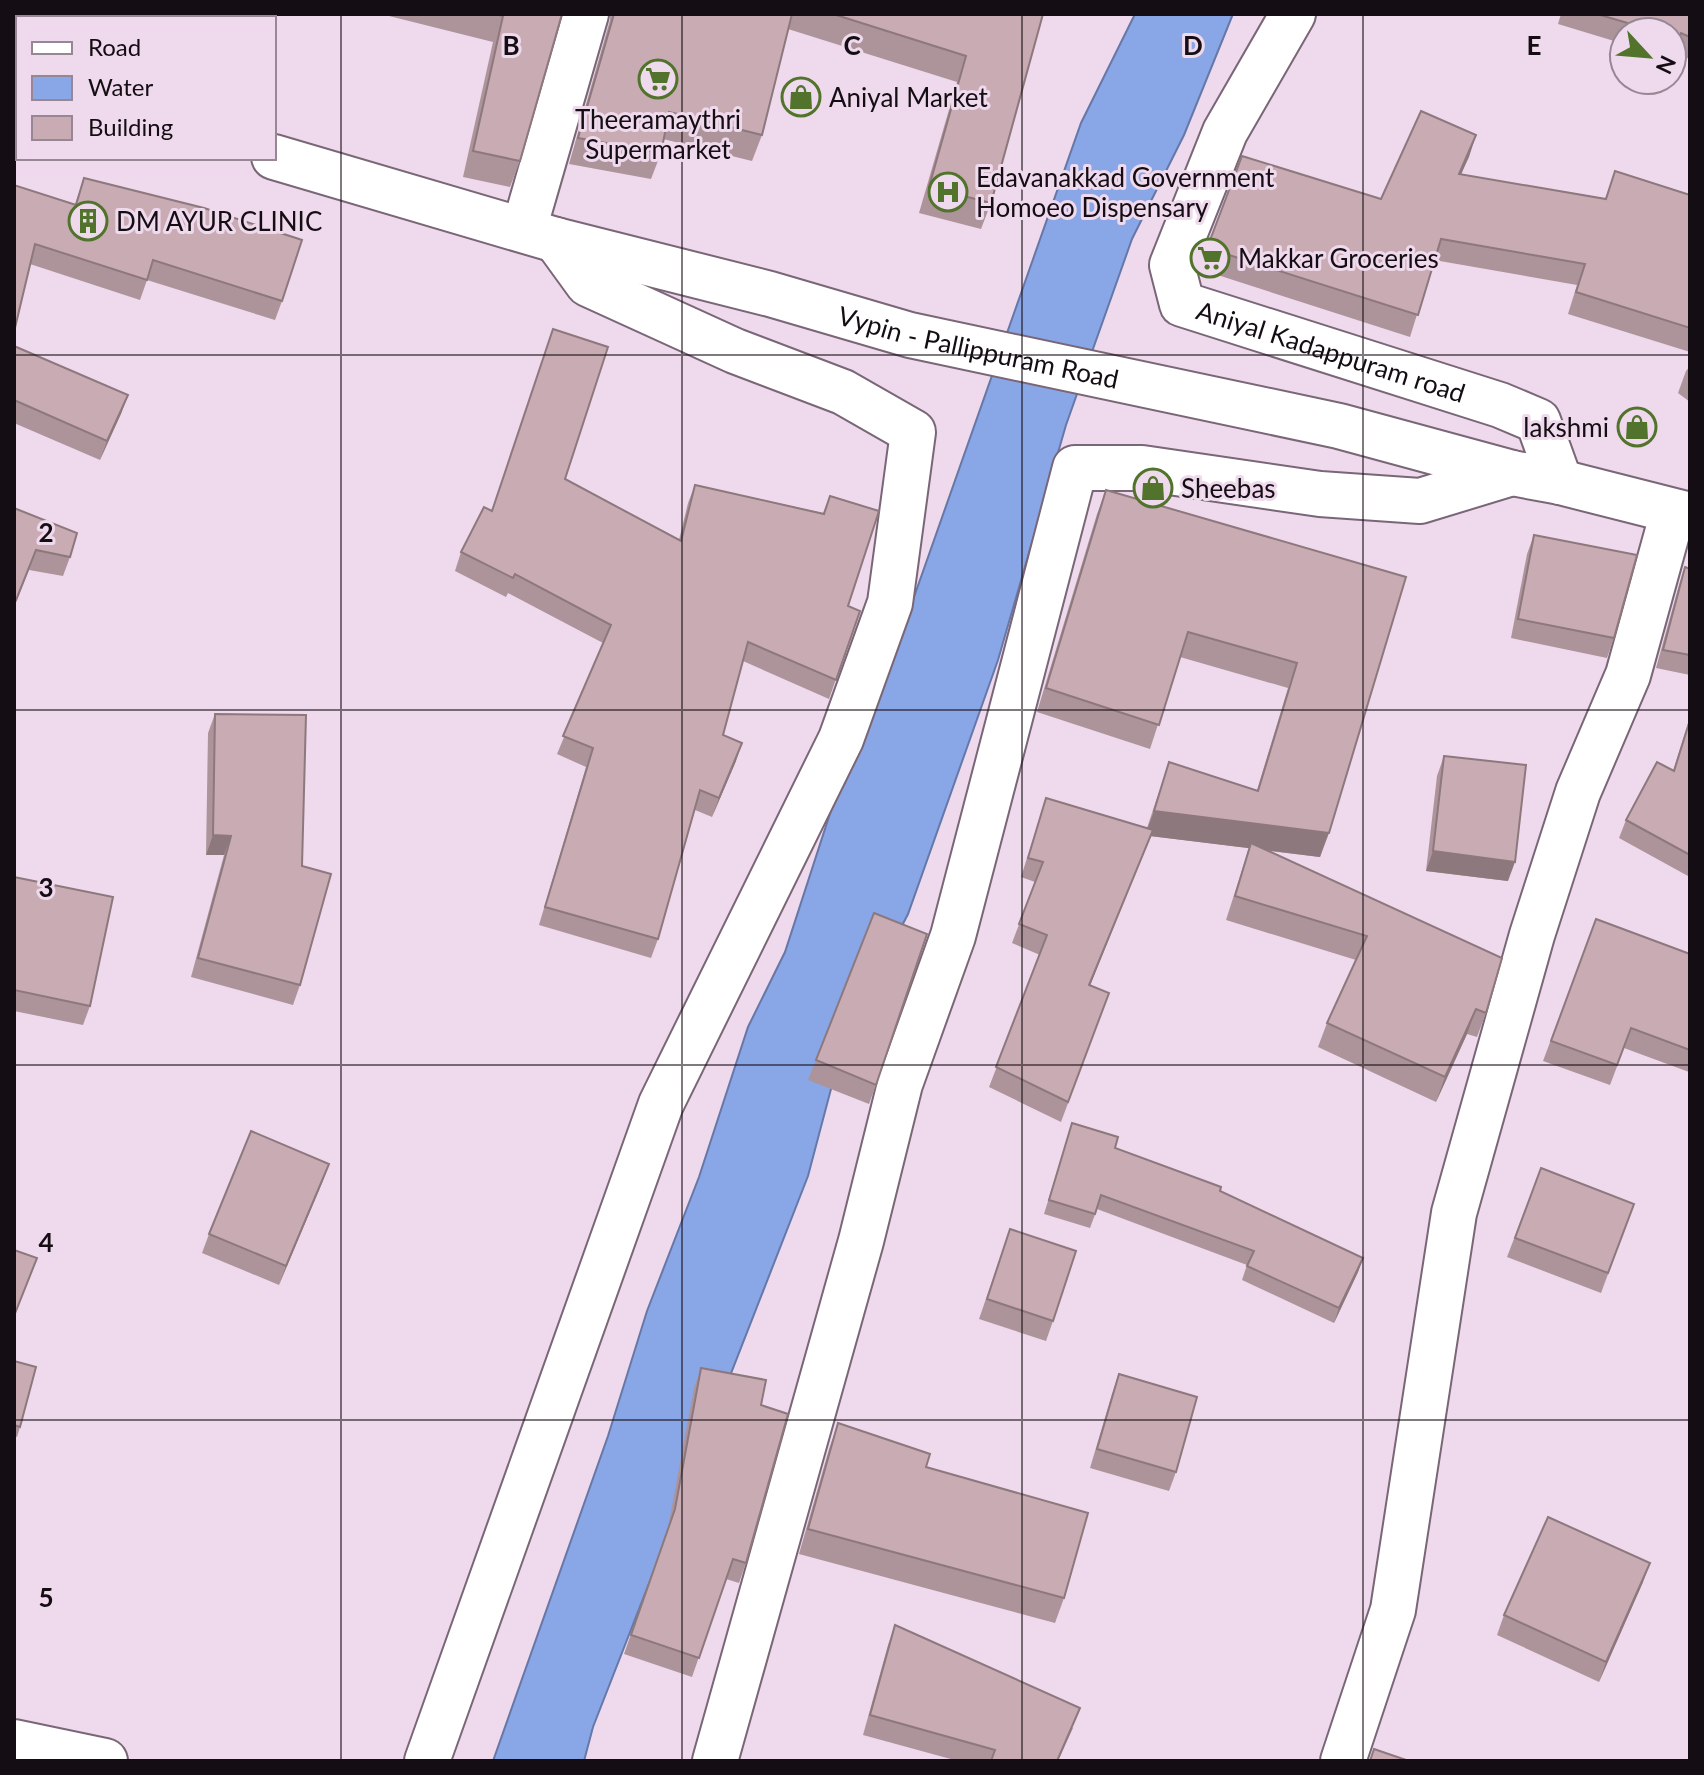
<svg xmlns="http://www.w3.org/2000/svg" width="1704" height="1775" viewBox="0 0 1704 1775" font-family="Lato,sans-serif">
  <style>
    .water { fill: #89a6e6; stroke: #6678a7; stroke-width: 2 }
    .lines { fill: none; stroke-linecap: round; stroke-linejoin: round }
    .minor-casing { stroke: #796676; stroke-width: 48 }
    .primary-casing { stroke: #796676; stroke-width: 48 }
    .minor { stroke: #fff; stroke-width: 44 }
    .primary { stroke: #fff; stroke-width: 44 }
    .wall { fill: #ad949a }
    .shaded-wall { fill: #8d787d }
    .building { fill: #c9acb3; stroke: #8d787d; stroke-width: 2 }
    .grid { fill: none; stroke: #140d13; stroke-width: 2; stroke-opacity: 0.55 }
    .labels { text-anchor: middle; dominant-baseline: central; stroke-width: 6; stroke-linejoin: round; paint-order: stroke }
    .poi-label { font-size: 26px; fill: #140d13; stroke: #efd9ec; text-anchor: start }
    .street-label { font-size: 26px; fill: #140d13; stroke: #efd9ec }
    .grid-label { font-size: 26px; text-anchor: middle; font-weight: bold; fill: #140d13; stroke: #efd9ec; stroke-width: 6; stroke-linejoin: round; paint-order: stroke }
  </style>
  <rect width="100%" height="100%" fill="#efd9ec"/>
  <!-- water -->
  <polygon class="water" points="1135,14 1233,14 1184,135 1132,239 1066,425 998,660 908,914 845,1036 808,1176 593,1727 584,1761 493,1761 608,1436 647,1311 699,1177 748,1027 785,952 848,758 896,648 1081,123"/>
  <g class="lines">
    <!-- minor casing -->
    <g class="minor-casing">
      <g id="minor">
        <path id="s1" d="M1293 14 1225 132 1172 265 1182 304 1500 405 1538 421 1560 482"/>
        <polyline points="524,229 586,14"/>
        <polyline points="14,1742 105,1761"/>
        <polyline points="427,1761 661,1104 841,739 890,603 913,432 843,392 735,351 588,284 556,240"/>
        <polyline points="715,1761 861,1241 900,1084 953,936 1075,468 1142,468 1320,494 1420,501 1512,473"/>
        <polyline points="1343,1761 1393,1610 1454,1213 1532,935 1578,792 1628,675 1673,512"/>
      </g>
    </g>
    <!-- primary casing -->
    <g class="primary-casing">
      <g id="primary">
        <polyline points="14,91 18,92"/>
        <path id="s2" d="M274 157 556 240 770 294 910 335 1339 426 1512 473 1560 482 1690 515"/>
      </g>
    </g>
    <!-- minor -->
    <use href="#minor" class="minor"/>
    <!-- primary -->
    <use href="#primary" class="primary"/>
  </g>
  <!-- wall -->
  <g class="wall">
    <polygon points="14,14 33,14 31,18 18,18 18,26 14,25"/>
    <polygon points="390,14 562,14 520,161 510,187 463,177 493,42 389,16"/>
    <polygon points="610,14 1043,14 991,203 981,229 919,213 957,82 788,29 762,135 752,161 663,139 661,153 651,179 569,164 610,20"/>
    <polygon points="1561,14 1690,14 1690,59 1674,53 1672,58 1672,32 1624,32 1624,44 1558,24"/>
    <polygon points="1476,135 1461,175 1605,199 1615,171 1690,195 1690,352 1568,314 1577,285 1434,260 1410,337 1199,269 1242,156 1381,199"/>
    <polygon points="84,178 282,301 275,320 147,280 140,300 30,264 14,185 75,204"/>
    <polygon points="14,346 128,395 100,460 14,423"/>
    <polygon points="1690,366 1690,402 1678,393 1686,371"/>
    <polygon points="565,479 679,540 688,503 695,485 823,513 830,496 848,606 860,611 829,699 743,661 723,735 736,761 712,817 695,810 658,939 651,958 539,925 586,767 557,754 603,643 508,593 506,597 455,571 461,552 491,511"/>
    <polygon points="1106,490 1406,577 1320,857 1269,851 1486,1013 1477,1037 1467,1034 1436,1102 1318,1047 1327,1023 1356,960 1226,920 1249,848 1150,836 1090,986 1109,993 1061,1122 989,1087 1040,955 1012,943 1035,882 1021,877 1046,798 1147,828 1169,762 1257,790 1288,688 1180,657 1150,749 1037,712 1097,514"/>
    <polygon points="14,508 70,557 63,576 29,570 14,608"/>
    <polygon points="1534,535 1614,638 1607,658 1511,638 1527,554"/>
    <polygon points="1685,567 1690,569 1690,675 1656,668 1679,585"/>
    <polygon points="215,714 300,985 293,1005 191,977 224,855 206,855 208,733"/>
    <polygon points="1690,717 1690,872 1688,876 1619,838 1626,820 1673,771"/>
    <polygon points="1444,756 1508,881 1426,871 1437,776"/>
    <polygon points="14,877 90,1006 83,1025 14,1011"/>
    <polygon points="1596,919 1690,954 1690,1068 1689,1072 1624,1048 1610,1085 1543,1061"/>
    <polygon points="816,1060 876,1085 869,1104 808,1080"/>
    <polygon points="1072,1123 1115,1148 1220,1191 1363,1258 1358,1272 1334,1323 1242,1280 1247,1265 1097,1209 1090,1228 1044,1214"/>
    <polygon points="329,1164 279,1285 202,1253 209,1234"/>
    <polygon points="1541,1168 1634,1204 1601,1293 1507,1257"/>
    <polygon points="1010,1229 1053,1321 1046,1341 979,1319"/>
    <polygon points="14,1361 20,1427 17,1437 14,1436"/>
    <polygon points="701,1368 761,1405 746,1563 739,1583 726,1579 692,1677 624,1654 668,1528 694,1388"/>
    <polygon points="1119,1374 1176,1472 1169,1491 1090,1468 1112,1394"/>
    <polygon points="838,1423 926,1467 1064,1598 1055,1623 799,1554 829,1449"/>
    <polygon points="1643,1582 1599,1682 1497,1635 1504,1615"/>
    <polygon points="895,1625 1073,1728 1058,1761 958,1761 863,1735 888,1645"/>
  </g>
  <!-- shaded-wall -->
  <g class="shaded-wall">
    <polygon points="1476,135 1469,157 1451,196 1459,174"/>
    <polygon points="128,395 121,414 100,460 107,441"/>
    <polygon points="742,743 736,761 712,817 719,798"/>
    <polygon points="1154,811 1329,833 1320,857 1150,836 1082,1005"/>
    <polygon points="213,835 231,836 224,855 206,855"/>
    <polygon points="1433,851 1515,862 1508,881 1426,871"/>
    <polygon points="1476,1009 1467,1034 1436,1102 1445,1077"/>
    <polygon points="329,1164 322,1183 279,1285 286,1266"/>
    <polygon points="1363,1258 1358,1272 1334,1323 1339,1308"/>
    <polygon points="1650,1563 1643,1582 1599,1682 1606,1662"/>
  </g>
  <!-- building -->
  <g class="building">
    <polygon points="495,14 562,14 520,161 473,151 503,16"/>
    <polygon points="614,14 792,14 762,135 669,112 661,153 578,138"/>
    <polygon points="833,14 1043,14 991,203 929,187 966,56"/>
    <polygon points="1597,14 1690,14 1690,37 1681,33 1679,38 1672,36 1672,32 1658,32"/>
    <polygon points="1421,111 1476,135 1459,174 1606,199 1615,171 1690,195 1690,328 1576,292 1585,264 1441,239 1418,315 1207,248 1242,156 1381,199"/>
    <polygon points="84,178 204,208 302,240 282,301 153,260 147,280 35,244 14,332 14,185 76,205"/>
    <polygon points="553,329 608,347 565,479 681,541 695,485 824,514 830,496 879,511 848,606 860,611 836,680 748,642 723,735 742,743 719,798 700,790 658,939 545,907 593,748 563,736 611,625 515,574 513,578 461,552 484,507 492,511"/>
    <polygon points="14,346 128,395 107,441 14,400"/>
    <polygon points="1106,490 1406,577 1329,833 1154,811 1169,762 1258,791 1297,663 1188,632 1159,725 1046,688"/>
    <polygon points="14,508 77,533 70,557 36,550 16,600 14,600"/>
    <polygon points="1534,535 1637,555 1614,638 1518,619"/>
    <polygon points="1685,567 1690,569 1690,655 1663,650"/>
    <polygon points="215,714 306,715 302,866 331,874 300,985 198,958 231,836 213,835"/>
    <polygon points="1690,720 1690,855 1626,820 1657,762 1674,771"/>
    <polygon points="1444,756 1526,765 1515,862 1433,851"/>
    <polygon points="1046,798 1153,830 1089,985 1109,993 1068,1102 996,1067 1047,935 1019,924 1043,862 1028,858"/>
    <polygon points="1251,843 1502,958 1486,1013 1476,1009 1445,1077 1327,1023 1367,936 1235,896"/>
    <polygon points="14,877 113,897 90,1006 14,990"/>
    <polygon points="874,913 927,934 876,1085 816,1060"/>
    <polygon points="1596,919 1690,954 1690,1050 1631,1028 1617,1065 1551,1041"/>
    <polygon points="1072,1123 1118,1137 1115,1148 1221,1187 1220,1191 1363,1258 1339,1308 1247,1266 1254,1251 1101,1195 1095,1214 1049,1200"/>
    <polygon points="251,1131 329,1164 286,1266 209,1234"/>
    <polygon points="1541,1168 1634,1204 1608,1273 1515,1238"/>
    <polygon points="1010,1229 1076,1251 1053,1321 987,1299"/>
    <polygon points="14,1250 37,1258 14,1316"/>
    <polygon points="14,1361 36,1367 20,1427 14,1425"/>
    <polygon points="701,1368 766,1380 761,1405 788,1414 746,1563 733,1559 699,1658 631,1635 675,1509"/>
    <polygon points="1119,1374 1197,1397 1176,1472 1097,1449"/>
    <polygon points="838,1423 930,1454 926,1467 1088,1513 1064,1598 808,1529"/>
    <polygon points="1548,1517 1650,1563 1606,1662 1504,1615"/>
    <polygon points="895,1625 1080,1708 1057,1761 991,1761 995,1750 870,1715"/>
    <polygon points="1374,1749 1409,1761 1370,1761"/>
  </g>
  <!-- grid -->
  <path class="grid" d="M341 14V1761M682 14V1761M1022 14V1761M1363 14V1761M14 355H1690M14 710H1690M14 1065H1690M14 1420H1690"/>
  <!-- icons -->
  <defs>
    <g id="supermarket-ring" transform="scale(2)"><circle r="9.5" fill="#efd9ec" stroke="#51732b" stroke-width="1.5"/><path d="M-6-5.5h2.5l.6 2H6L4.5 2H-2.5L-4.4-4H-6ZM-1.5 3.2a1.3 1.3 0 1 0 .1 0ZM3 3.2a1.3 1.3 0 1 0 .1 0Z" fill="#51732b"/></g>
    <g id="shop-ring" transform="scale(2)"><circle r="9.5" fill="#efd9ec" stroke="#51732b" stroke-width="1.5"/><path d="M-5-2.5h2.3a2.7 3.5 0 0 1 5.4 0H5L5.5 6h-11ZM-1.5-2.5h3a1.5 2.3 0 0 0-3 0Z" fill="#51732b"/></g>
    <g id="hospital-ring" transform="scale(2)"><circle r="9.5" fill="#efd9ec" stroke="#51732b" stroke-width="1.5"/><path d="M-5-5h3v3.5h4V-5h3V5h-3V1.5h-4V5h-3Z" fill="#51732b"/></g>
    <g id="building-ring" transform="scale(2)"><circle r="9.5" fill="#efd9ec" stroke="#51732b" stroke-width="1.5"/><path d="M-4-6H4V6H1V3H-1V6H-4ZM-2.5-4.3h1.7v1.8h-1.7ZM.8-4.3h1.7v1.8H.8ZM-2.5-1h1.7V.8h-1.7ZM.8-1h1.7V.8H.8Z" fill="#51732b"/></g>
  </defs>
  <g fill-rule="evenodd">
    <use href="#supermarket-ring" x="658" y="79"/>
    <use href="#shop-ring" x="801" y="97"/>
    <use href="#hospital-ring" x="948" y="192"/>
    <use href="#building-ring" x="88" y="221"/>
    <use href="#supermarket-ring" x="1210" y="258"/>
    <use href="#shop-ring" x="1637" y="427"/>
    <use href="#shop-ring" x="1153" y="488"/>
  </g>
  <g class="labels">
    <!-- poi labels -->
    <g class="poi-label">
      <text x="829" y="97">Aniyal Market</text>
      <text x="658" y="119" text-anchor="middle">Theeramaythri<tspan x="658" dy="30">Supermarket</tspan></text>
      <text x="976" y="177">Edavanakkad Government<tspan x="976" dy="30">Homoeo Dispensary</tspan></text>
      <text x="116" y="221">DM AYUR CLINIC</text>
      <text x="1238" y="258">Makkar Groceries</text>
      <text x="1609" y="427" text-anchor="end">lakshmi</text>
      <text x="1181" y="488">Sheebas</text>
    </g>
    <!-- street labels -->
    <g class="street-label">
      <text stroke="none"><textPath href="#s2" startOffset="730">Vypin - Pallippuram Road</textPath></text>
      <text stroke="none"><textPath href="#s1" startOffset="476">Aniyal Kadappuram road</textPath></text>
    </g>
  </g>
  <g class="grid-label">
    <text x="511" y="55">B</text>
    <text x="852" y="55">C</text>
    <text x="1193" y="55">D</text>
    <text x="1534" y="55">E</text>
    <text x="46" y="542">2</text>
    <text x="46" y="897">3</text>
    <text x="46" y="1252">4</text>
    <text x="46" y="1607">5</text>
  </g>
  <!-- border -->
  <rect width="1704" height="1775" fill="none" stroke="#140d13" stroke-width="32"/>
  <!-- legend -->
  <rect x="16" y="16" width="260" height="144" fill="#efd9ec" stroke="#978795" stroke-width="2"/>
  <rect x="32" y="42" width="40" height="12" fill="#ffffff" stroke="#978795" stroke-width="2"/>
  <text x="88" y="56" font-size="24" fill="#140d13">Road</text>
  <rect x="32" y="76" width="40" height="24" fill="#89a6e6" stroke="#978795" stroke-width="2"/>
  <text x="88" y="96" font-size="24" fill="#140d13">Water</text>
  <rect x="32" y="116" width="40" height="24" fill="#c9acb3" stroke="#978795" stroke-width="2"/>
  <text x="88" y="136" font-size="24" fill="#140d13">Building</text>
  <!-- north arrow -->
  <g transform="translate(1648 56) rotate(116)"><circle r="38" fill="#efd9ec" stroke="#978795" stroke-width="2"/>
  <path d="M0-6L14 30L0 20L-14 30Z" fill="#51732b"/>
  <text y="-12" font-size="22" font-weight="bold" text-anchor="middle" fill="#140d13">N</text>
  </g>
</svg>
